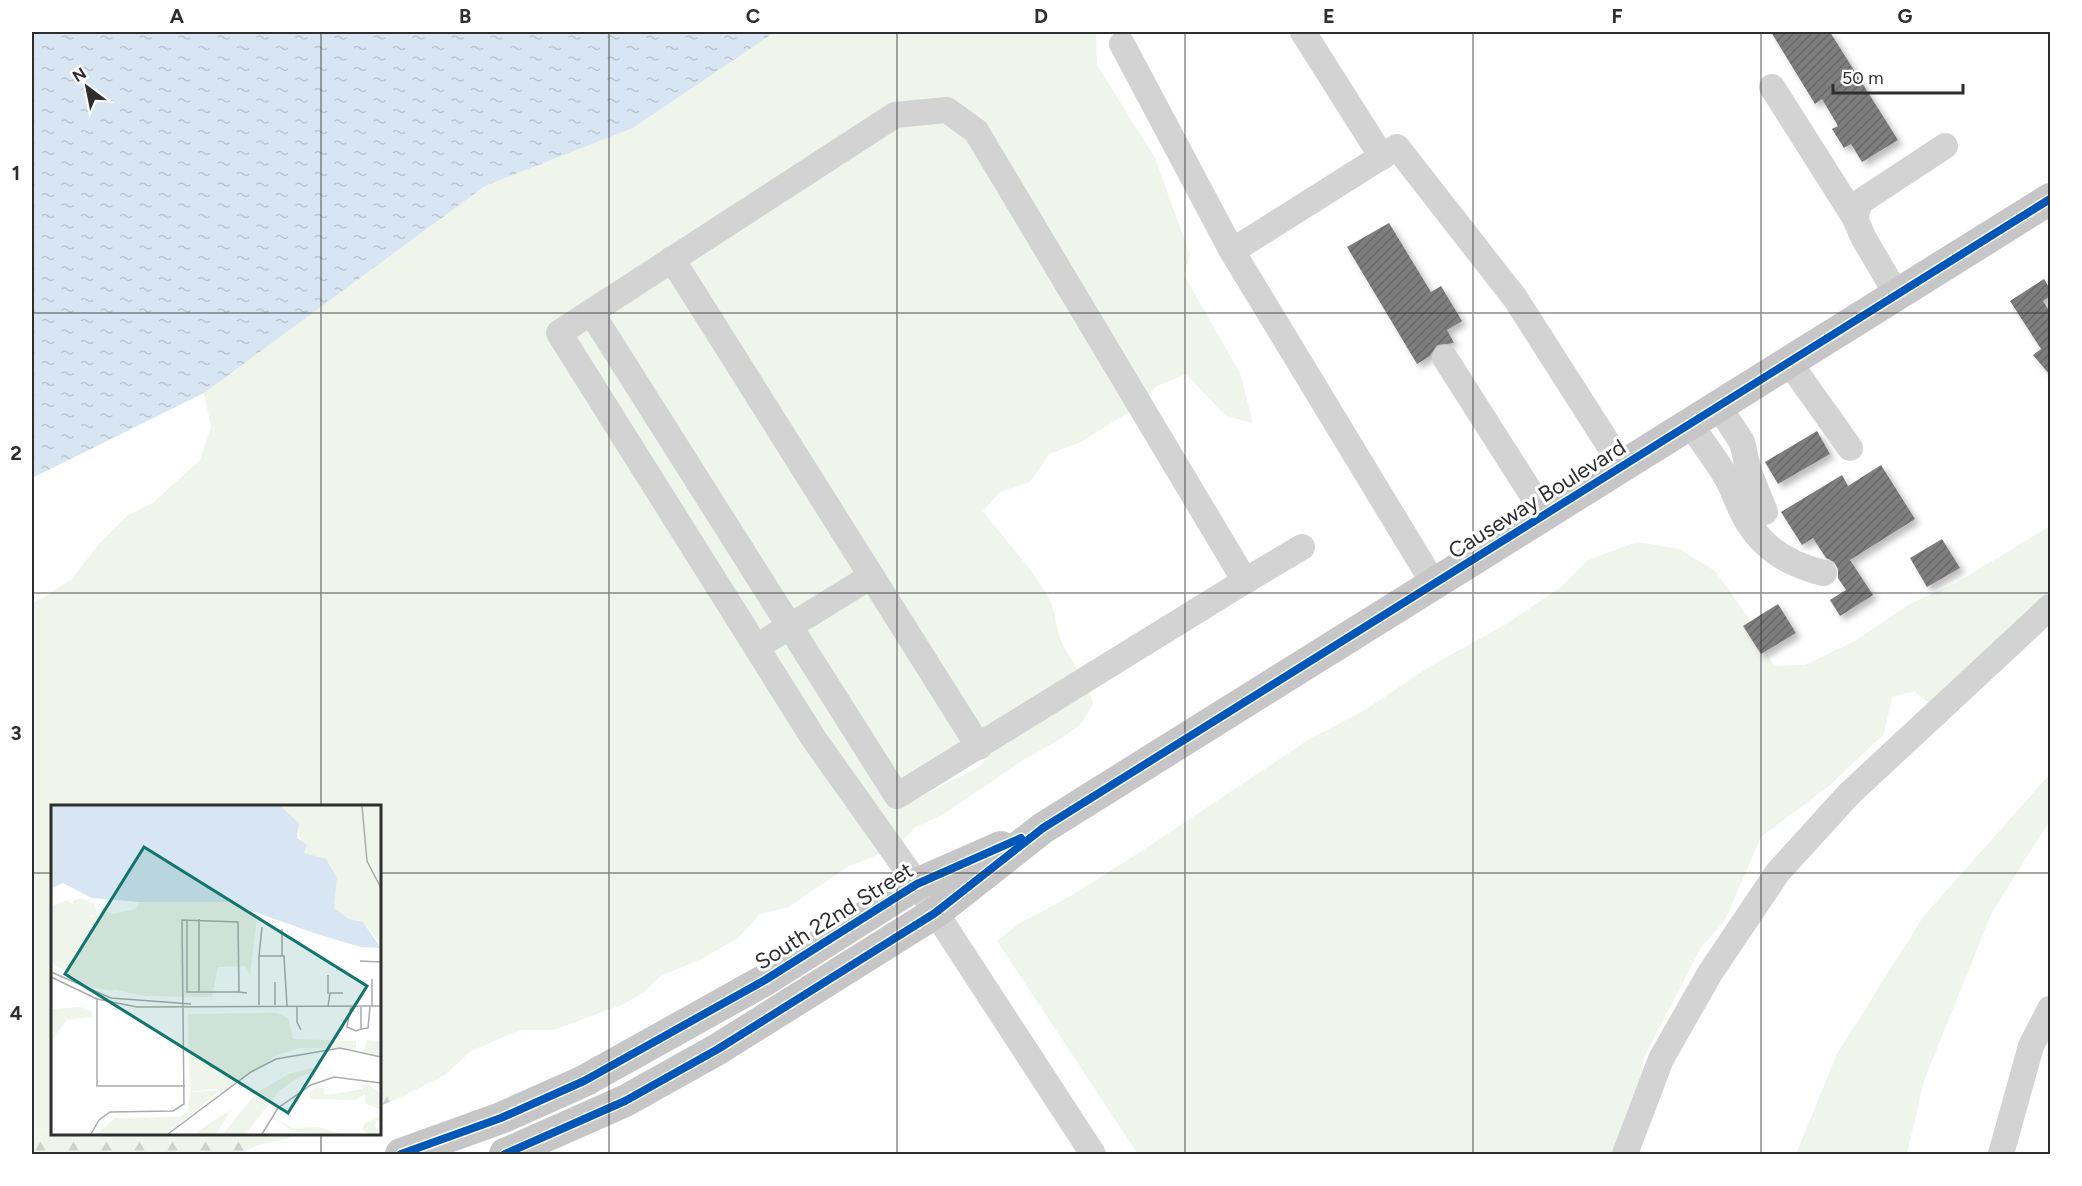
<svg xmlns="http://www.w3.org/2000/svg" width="2082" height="1186" viewBox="0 0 2082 1186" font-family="Figtree,sans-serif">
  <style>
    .green { fill: #f0f5eb; fill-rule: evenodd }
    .forest { fill: url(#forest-firs) }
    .water { fill: url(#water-ripples) }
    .building { fill: url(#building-hatch); filter: url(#shadow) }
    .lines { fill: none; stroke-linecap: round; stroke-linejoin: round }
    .minor { stroke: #d3d3d3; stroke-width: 26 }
    .major { stroke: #c6c6c6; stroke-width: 32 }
    .cycleway-casing { stroke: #fff; stroke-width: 11 }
    .cycleway { stroke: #0057b8; stroke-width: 8 }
    .grid { fill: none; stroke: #2e2e2e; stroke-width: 1.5; stroke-opacity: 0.55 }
    .labels { text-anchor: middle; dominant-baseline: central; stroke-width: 6; stroke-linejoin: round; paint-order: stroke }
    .street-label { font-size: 22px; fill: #2e2e2e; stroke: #fff }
    .inset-road { fill: none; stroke: #ababab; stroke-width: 1.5 }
    .view { fill: #0f766e; fill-opacity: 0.15; stroke: #0f766e; stroke-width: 3 }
    .inset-edge { fill: none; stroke: #2e2e2e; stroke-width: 3 }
    .neatline { fill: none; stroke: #2e2e2e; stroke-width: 2 }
    .grid-label { font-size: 20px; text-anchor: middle; font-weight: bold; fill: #2e2e2e }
  </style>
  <defs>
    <pattern id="forest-firs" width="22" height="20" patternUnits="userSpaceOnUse" patternTransform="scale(1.5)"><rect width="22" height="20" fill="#f0f5eb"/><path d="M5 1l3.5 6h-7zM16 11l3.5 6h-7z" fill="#ced2ca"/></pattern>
    <pattern id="water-ripples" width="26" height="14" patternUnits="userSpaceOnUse" patternTransform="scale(1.5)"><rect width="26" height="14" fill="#d7e6f2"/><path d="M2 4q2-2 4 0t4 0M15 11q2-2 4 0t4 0" fill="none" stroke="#b9c6d0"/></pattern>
    <pattern id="building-hatch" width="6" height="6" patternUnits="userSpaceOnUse" patternTransform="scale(1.5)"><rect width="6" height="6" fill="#7e7e7e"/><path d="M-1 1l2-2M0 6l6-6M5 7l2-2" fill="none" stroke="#686868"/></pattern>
    <filter id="shadow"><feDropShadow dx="4.5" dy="4.5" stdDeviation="3" flood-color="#0004"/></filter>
  </defs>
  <rect width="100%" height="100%" fill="#fff"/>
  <!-- green -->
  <g class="green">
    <path d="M775 32H1096L1097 65 1155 158 1190 255 1184 275 1240 373 1253 423 1226 416 1186 374 1157 386 1131 411 1081 442 1049 454 1030 482 1000 492 983 511C1005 541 1031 566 1049 599 1057 615 1056 635 1066 651 1077 669 1087 682 1093 703L1082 723 1062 738 1020 762 944 814 916 827 893 849 849 866 789 907 760 914 738 938 698 961 662 975 644 992 624 1004 554 1030H520L471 1051 445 1075 401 1097 389 1082 380 1084V806H52V1129L46 1128 32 1132V604L72 579 99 544 128 515 154 502 200 460 211 427 204 393 485 186 633 128ZM1000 743 979 767 910 802Z"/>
    <polygon points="2050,526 2050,595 1929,703 1914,691 1892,697 1884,734 1830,785 1761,837 1724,922 1702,946 1644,1057 1640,1083 1615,1154 1138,1154 997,941 1020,923 1067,898 1134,856 1308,740 1365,710 1429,667 1506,624 1561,587 1588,560 1637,542 1680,549 1715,571 1752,623 1774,666 1805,665 1855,641 1910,604 1956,583"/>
    <polygon points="2050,774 2050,820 1992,912 1924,1081 1907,1154 1796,1154 1837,1054 1923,917"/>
  </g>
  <!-- forest -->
  <g class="forest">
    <polygon points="389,1081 401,1097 380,1106 380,1084"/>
    <path d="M46 1128 52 1129V1134C78 1134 84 1141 111 1134H300C281 1143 257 1141 242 1154H32V1132Z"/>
  </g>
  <!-- water -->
  <polygon class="water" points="32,32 775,32 633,128 485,186 204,393 32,478"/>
  <!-- building -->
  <g class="building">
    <polygon points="1771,32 1830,32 1898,140 1862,162 1851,144 1844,148 1832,129 1838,126 1822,99 1815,104"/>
    <polygon points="1389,223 1431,292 1441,286 1462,321 1447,330 1454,343 1437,345 1430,356 1417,364 1347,247"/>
    <polygon points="2044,279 2050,289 2050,296 2043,301 2050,312 2050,375 2033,355 2041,349 2010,301"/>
    <polygon points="1817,431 1830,454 1778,484 1765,462"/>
    <polygon points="1881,465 1915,519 1850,560 1873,595 1840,616 1830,600 1846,590 1838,578 1838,569 1834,562 1826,558 1813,538 1802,545 1781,512 1842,475 1848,486"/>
    <polygon points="1942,539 1960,568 1927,587 1910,558"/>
    <polygon points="1778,604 1796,633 1761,654 1743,626"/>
  </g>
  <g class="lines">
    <!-- minor -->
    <g class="minor">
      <polyline points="1303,32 1382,157"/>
      <polyline points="1122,44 1232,251"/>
      <polyline points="1772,87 1855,218"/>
      <polyline points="672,259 979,747"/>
      <polyline points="1897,295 1863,237 1855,218 1860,202 1945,146"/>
      <polyline points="591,312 897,796 1245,581"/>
      <polyline points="1445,358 1545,515"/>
      <polyline points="1789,362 1850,448"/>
      <polyline points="1719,407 1742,442 1749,472 1765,512"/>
      <path d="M1690 424C1703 443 1718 462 1729 482 1736 496 1740 511 1749 524 1766 551 1794 566 1824 573"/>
      <polyline points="1434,584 1232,251 1397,147 1515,298 1623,467"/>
      <polyline points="758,646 870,577"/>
      <polyline points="1093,1154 917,884 814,739 559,333 895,115 947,110 976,131 1245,581 1302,547"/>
      <polyline points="1625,1154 1661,1059 1710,973 1778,872 1849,794 2050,607"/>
      <polyline points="2001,1154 2031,1046 2050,1009"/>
    </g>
    <!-- major -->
    <g class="major">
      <polyline points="401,1154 501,1118 584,1081 765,980 917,884 1001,847"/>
      <polyline points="505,1154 625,1101 718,1049 935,913 1043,828 2050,199"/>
    </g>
    <!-- cycleway casing -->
    <g class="cycleway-casing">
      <g id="cycleway">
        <polyline points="401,1154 501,1118 584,1081 765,980 917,884 1021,838"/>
        <polyline points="505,1154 625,1101 718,1049 935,913 1043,828 2050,199"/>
      </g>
    </g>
    <!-- cycleway -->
    <use href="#cycleway" class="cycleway"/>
  </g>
  <!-- grid -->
  <path class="grid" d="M321 32V806M609 32V1154M897 32V1154M1185 32V1154M1473 32V1154M1761 32V1154M32 313H2050M32 593H2050M32 873H52M380 873H2050M321 1134V1154"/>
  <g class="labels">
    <!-- street labels -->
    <g class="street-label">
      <text transform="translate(1537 499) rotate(-32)">Causeway Boulevard</text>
      <text transform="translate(834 916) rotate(-32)">South 22nd Street</text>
    </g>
  </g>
  <!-- overview -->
  <g transform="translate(51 805)">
    <rect width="330" height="330" fill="#fff"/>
    <path d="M133 94 184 97 206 112 199 171 195 161 167 162 161 192 93 191 47 181 0 157V101L16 95 41 112 52 106 62 109 84 104 89 97ZM226 208 237 213 242 234 305 236V244L249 243 226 250 171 288 166 284 139 287 137 209ZM268 261 274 263 246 273 227 287 195 329H172L205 288 238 269ZM180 305 165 329H144L166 313Z" fill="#f0f5eb"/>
    <path d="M2 159 12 161 47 181 55 179 63 186 39 182ZM30 202 41 207V212L15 215 0 237V204ZM316 235 330 236V251L313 246ZM170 285 115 329H46L64 313 128 312 137 307 139 287Z" fill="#f0f5eb"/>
    <path d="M30 93 44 99 46 110 34 111 22 101V96ZM308 280H318L330 289V305L314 298V289L304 295 260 294 259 287 265 283H274L273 289 278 290 312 284ZM330 311V317L326 315 324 320 328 329 315 328 311 324 314 318ZM224 313 241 323 267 322 292 329 242 327Z" fill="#f0f5eb"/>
    <path d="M229 1H330V139L312 117 298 114 282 103 286 73 277 61 252 48 247 22Z" fill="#f0f5eb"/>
    <path d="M0 1H229L248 18 246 33 256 40 253 48 275 54 286 73 283 103 298 114 312 117 330 143 310 142 269 130 195 104 183 97H89L41 93 12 78 0 83Z" fill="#d7e6f2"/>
    <path class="inset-road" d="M311 1 316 56 330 83M148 114V187M136 115V187H188M231 124V151M208 151 211 122M309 156 330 157M0 167 60 193 140 199M277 170V189M0 172 46 194 86 202 330 201M224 177V200M46 194V281H134M208 200V151H233L236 201M246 201V217L250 225M277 201 279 188H292M300 201 296 222 305 226 310 224V201M321 201V174M310 224 317 223 319 201M40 329 48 315 59 307 122 306 133 299 131 115 187 117 188 187 196 188M117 329 200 267 225 254 289 243 330 252M211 329 227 303 260 280 283 272 330 278"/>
    <path class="view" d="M93 42 316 181 237 308 14 169Z"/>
    <rect width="330" height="330" class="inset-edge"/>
  </g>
  <!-- border -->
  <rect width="2082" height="1186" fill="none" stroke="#ffffff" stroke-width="66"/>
  <!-- north arrow -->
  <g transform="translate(87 87) rotate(328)" stroke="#ffffff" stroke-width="4.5" paint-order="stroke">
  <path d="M0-4.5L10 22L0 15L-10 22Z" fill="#2e2e2e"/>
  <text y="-9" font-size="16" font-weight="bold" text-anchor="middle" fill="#2e2e2e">N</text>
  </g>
  <!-- scale -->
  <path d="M1833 84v9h130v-9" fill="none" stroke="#2e2e2e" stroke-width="3"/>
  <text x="1842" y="84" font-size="18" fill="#2e2e2e" stroke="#ffffff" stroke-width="4.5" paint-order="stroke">50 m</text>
  <rect x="33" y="33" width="2016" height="1120" class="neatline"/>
  <g class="grid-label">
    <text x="177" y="23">A</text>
    <text x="465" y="23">B</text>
    <text x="753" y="23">C</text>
    <text x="1041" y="23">D</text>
    <text x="1329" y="23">E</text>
    <text x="1617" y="23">F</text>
    <text x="1905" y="23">G</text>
    <text x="16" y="180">1</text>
    <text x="16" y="460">2</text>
    <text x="16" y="740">3</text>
    <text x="16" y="1020">4</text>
  </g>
</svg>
